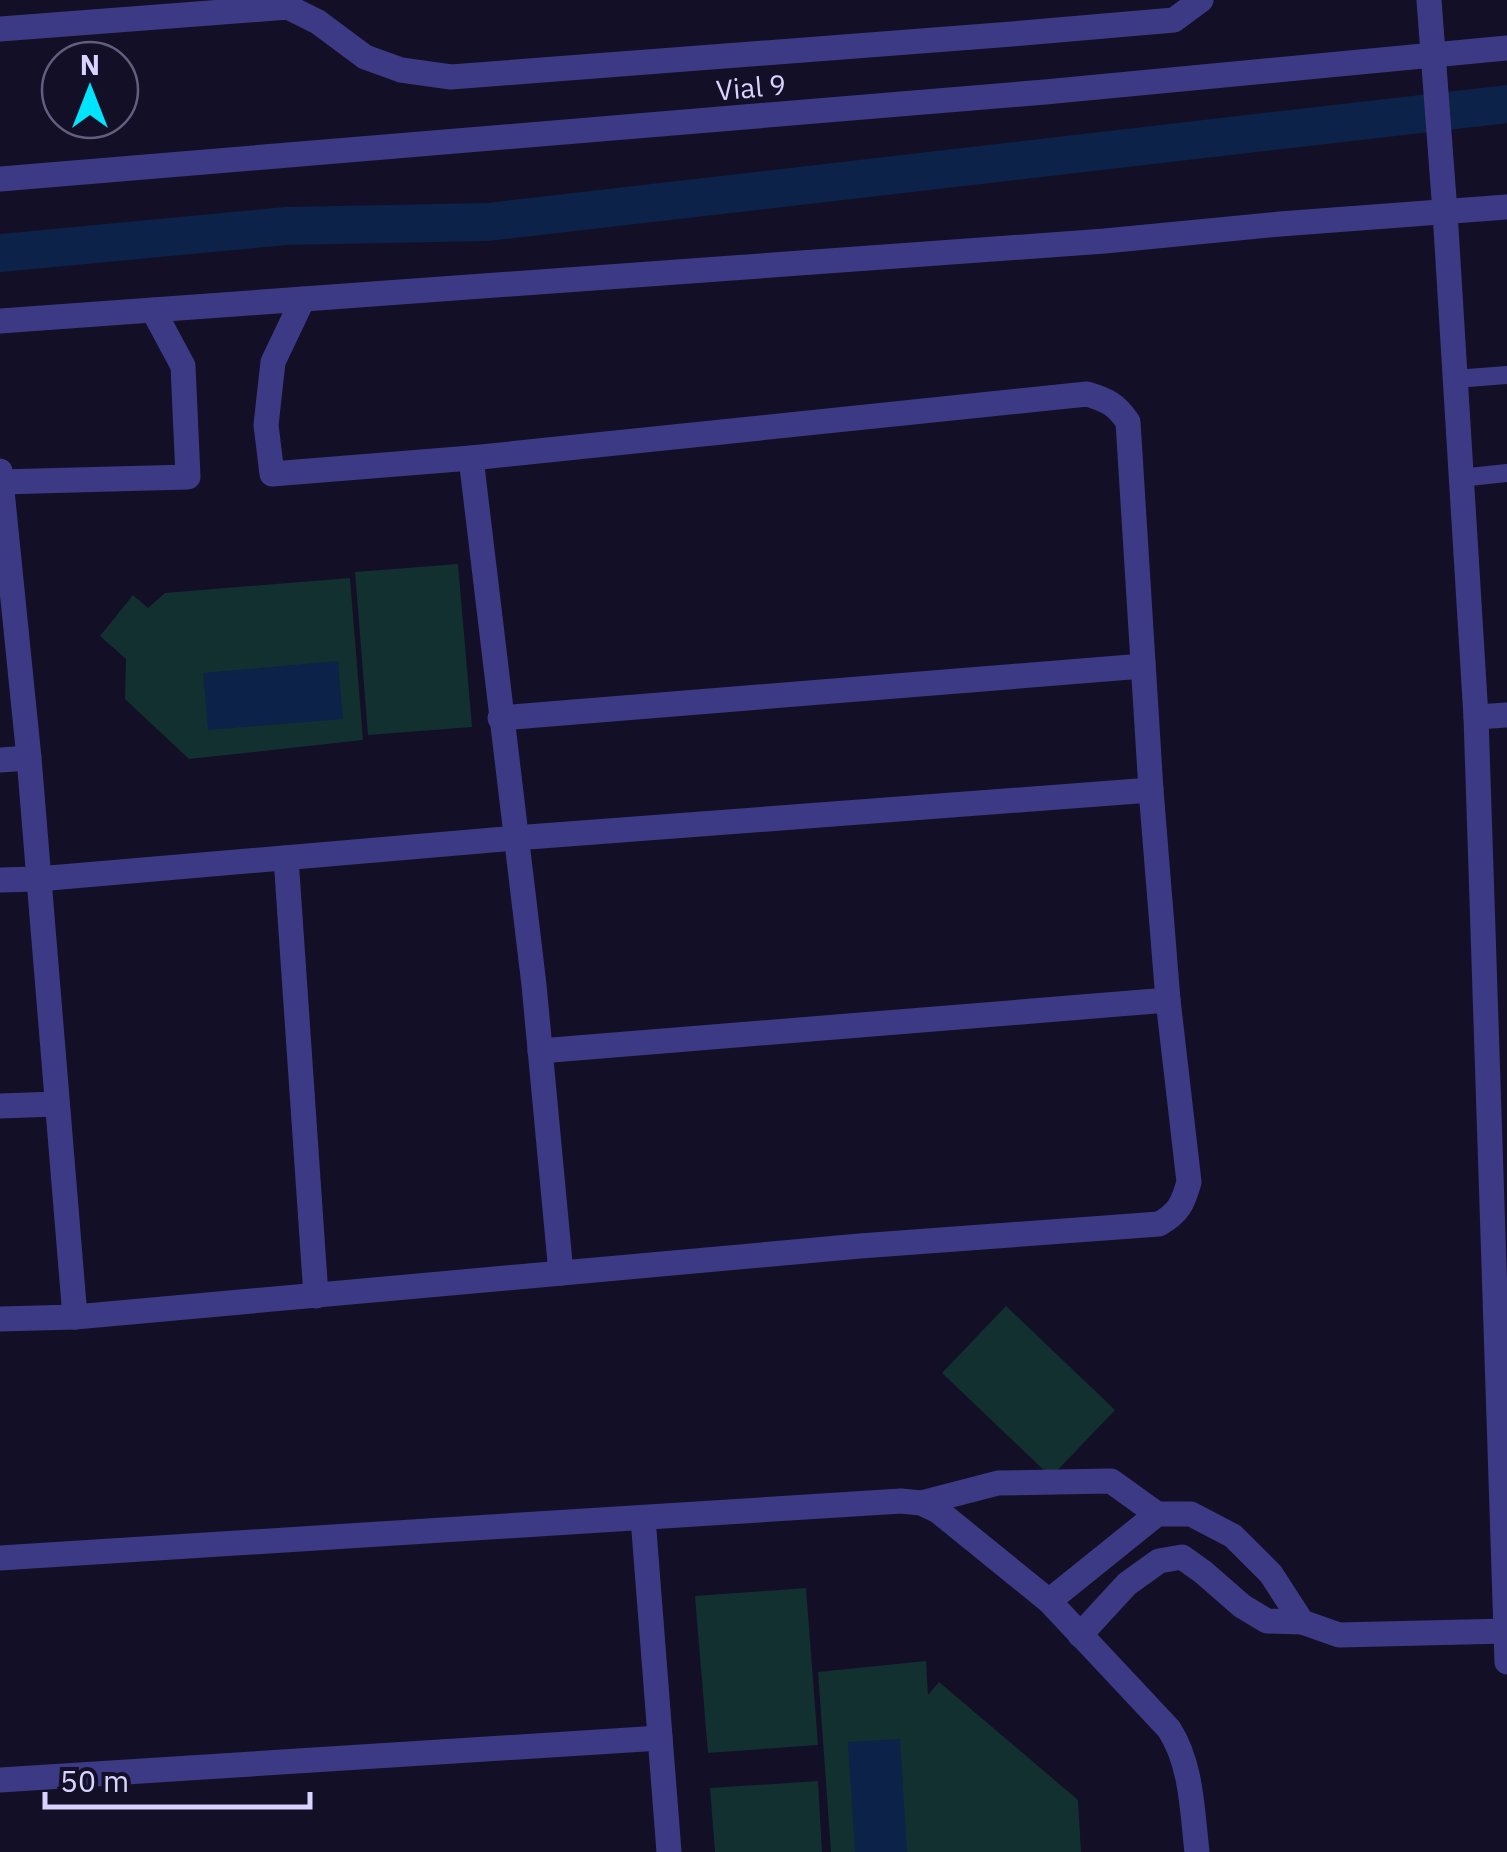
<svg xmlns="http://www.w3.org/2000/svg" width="1507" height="1852" viewBox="0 0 1507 1852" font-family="'IBM Plex Sans',sans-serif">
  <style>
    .green { fill: #12302f }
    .water { fill: #0c2248 }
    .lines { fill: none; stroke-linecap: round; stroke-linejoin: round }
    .canal { stroke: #0c2248; stroke-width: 38 }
    .service { stroke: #3d3a85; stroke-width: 18 }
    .minor { stroke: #3d3a85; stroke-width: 25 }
    .tertiary { stroke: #3d3a85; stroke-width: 25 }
    .labels { text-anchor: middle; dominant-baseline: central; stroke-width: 10; stroke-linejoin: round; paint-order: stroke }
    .street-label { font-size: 28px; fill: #d9d4ff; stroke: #130f26 }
  </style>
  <rect width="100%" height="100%" fill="#130f26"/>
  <!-- green -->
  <g class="green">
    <polygon points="458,564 472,727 368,735 355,572"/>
    <polygon points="350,578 363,740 189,759 125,699 126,659 100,636 133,595 148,608 165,593"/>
    <polygon points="1006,1306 1115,1410 1051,1477 942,1373"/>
    <polygon points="806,1588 818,1745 708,1753 695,1596"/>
    <polygon points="926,1661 928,1695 939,1682 1078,1800 1081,1852 831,1852 818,1672"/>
    <polygon points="818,1781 822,1852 715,1852 710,1788"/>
  </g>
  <!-- water -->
  <g class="water">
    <polygon points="338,661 343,719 208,730 203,673"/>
    <polygon points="900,1739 907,1852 855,1852 848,1742"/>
  </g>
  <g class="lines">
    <!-- canal -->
    <polyline class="canal" points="0,253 286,226 488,222 1507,104"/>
    <!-- service -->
    <g class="service">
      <polyline points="1455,379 1507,375"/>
      <polyline points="1460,478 1507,473"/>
    </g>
    <!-- minor -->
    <g class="minor">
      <polyline points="1429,0 1445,212 1476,717 1507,1662"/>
      <polyline points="0,29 288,7 318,22 365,57 401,70 451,77 1012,34 1174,20 1201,0"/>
      <polyline points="471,458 534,985 561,1273"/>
      <polyline points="0,471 29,758 75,1317"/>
      <polyline points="0,482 188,477 183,366 153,310"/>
      <polyline points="1476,717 1507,715"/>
      <polyline points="500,718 1143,666"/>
      <polyline points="0,760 29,758"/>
      <polyline points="286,858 316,1296"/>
      <polyline points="0,880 38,879 515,838 1151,790"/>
      <polyline points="540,1051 1168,1000"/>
      <polyline points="0,1106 56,1104"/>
      <path d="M0 1319 75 1317 860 1246 1159 1224C1179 1213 1183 1203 1189 1182L1168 1000 1151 790 1128 422C1116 404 1107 400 1087 394L471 458 272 474 266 425 273 362 303 299"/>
      <polyline points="921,1503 998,1483 1111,1481 1157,1514 1191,1514 1233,1536 1271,1574 1302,1622"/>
      <polyline points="643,1518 669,1852"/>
      <path d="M0 1558 901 1501 921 1503 938 1511 1049 1601 1169 1729C1192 1765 1192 1810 1197 1852"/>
      <polyline points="1049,1601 1157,1514"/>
      <polyline points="1080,1635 1127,1584 1159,1561 1182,1557 1203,1572 1242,1606 1267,1621 1302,1622 1339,1635 1507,1631"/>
      <polyline points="0,1780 660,1738"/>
    </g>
    <!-- tertiary -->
    <g class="tertiary">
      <polyline points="0,179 1045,92 1507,48"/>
      <polyline points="0,321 1105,241 1280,224 1507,207"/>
    </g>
  </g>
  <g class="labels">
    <!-- street labels -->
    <g class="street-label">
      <text transform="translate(751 87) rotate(-5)">Vial 9</text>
    </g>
  </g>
  <!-- north arrow -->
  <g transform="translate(90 90)"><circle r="48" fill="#130f26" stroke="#625e7d" stroke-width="2.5"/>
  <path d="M0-8L18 38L0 25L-18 38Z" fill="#00e5ff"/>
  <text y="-15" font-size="28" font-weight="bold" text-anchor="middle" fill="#d9d4ff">N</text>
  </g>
  <!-- scale -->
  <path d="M45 1792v15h265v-15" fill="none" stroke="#d9d4ff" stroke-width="5"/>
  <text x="60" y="1792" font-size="30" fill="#d9d4ff" stroke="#130f26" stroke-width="8" paint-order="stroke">50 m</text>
</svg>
